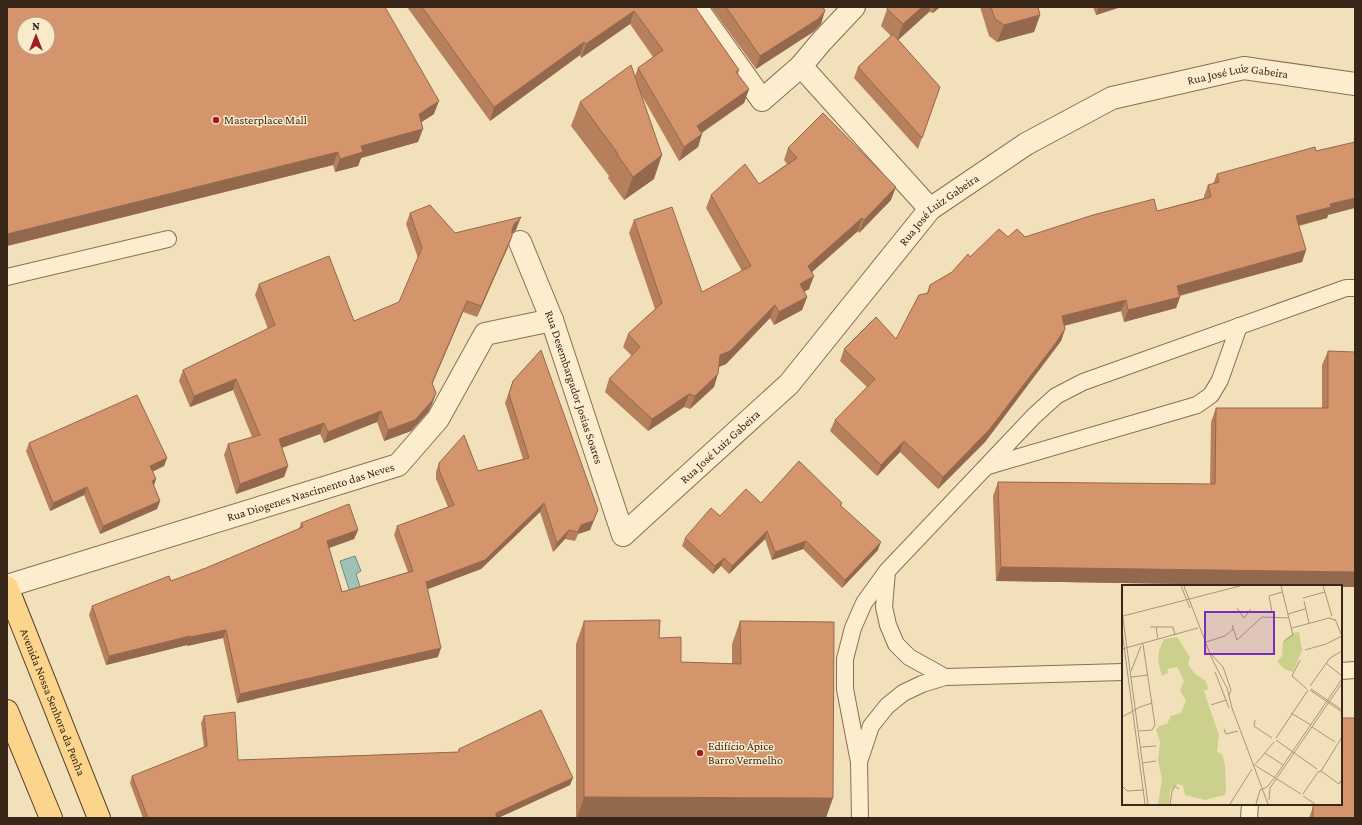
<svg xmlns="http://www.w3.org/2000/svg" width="1362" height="825" viewBox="0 0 1362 825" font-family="'Crimson Pro',serif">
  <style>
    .water { fill: #9fc2b7; stroke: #669085 }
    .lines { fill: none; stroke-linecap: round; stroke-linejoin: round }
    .lane-casing { stroke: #8a6f53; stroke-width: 18 }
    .street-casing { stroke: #8a6f53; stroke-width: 24 }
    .primary-casing { stroke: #573d28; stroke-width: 24 }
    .lane { stroke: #fcedce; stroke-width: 16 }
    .street { stroke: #fcedce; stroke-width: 22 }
    .primary { stroke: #fbd58c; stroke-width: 22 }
    .wall { fill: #b6805d }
    .shaded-wall { fill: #94684c }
    .building { fill: #d4956c; stroke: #94684c; fill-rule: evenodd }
    .poi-dot { fill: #9f1d21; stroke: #f9eaca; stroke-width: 1.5 }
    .labels { text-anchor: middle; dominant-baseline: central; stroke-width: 3; stroke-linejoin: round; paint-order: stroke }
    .street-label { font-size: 12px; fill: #382719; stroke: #f9eaca }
    .poi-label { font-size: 12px; fill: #382719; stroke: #f9eaca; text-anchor: start }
    .inset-road { fill: none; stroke: #a8967a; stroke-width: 1 }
    .view { fill: #7b2cbf; fill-opacity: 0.15; stroke: #7b2cbf; stroke-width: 2 }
    .inset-edge { fill: none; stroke: #382719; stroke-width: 2 }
  </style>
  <rect width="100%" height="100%" fill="#f2e0ba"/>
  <!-- water -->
  <polygon class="water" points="355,556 361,571 356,574 364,598 353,602 340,561"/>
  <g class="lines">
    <!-- lane casing -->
    <g class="lane-casing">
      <g id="lane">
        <polyline points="7,277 168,239"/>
        <polyline points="988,466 1197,405 1211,395 1220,380 1239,326"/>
        <polyline points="887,571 884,607 888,625 896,644 909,657 945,677"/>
        <polyline points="1341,671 1355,670"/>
        <polyline points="859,762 845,689 845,659 853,628 864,603 887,571 1034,416 1056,396 1083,382 1346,288 1355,288"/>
        <polyline points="860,818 859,762 871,726 887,706 903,693 922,684 945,677 1123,672"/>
        <polyline points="1249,818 1250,804"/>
      </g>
    </g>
    <!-- street casing -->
    <g class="street-casing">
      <g id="street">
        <polyline points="696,7 762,100 801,66 821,42 854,7"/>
        <polyline points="801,66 930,209"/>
        <path id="s1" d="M520 242 552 320 623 535 789 384 930 209 1026 144 1112 98 1244 68 1355 84"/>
        <path id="s2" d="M7 586 398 465 438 419 485 334 552 320"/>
      </g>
    </g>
    <!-- primary casing -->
    <g class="primary-casing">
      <g id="primary">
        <path id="s3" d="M7 587 99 818"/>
        <polyline points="7,711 51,818"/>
      </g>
    </g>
    <!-- lane -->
    <use href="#lane" class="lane"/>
    <!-- street -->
    <use href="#street" class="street"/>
    <!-- primary -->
    <use href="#primary" class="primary"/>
  </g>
  <!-- wall -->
  <g class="wall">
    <polygon points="407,7 695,7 739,70 738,74 749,89 744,103 702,133 698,147 679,161 642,96 654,179 624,200 608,178 609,176 571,126 580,102 635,76 638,68 653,57 630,24 581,58 580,55 490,121"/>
    <polygon points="711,7 823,7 821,24 813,32 756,69"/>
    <polygon points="886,7 940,7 933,13 929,12 898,40 940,87 918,149 854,78 858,67 891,36 881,26 887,9"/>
    <polygon points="980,7 1038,7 1040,15 1034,32 997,42 989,36"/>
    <polygon points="1093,7 1121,7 1096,15"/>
    <polygon points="434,114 421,122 418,142 361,158 358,166 335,172 333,165 7,246"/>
    <polygon points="788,148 891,200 859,233 858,231 812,272 809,289 804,292 807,297 802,310 774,325 770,318 726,364 719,367 714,387 690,409 684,407 648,431 605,392 609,379 632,356 623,347 628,334 655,309 629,233 634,220 702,292 742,271 706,208 711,195 759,184 787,164 784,160"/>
    <polygon points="1217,174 1328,215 1327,218 1299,226 1306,250 1302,262 1180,296 1180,297 1176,308 1124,322 1121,311 1064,326 1065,329 1061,341 985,442 938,489 900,452 877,476 830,431 835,420 867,387 840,361 844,349 896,339 927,293 930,285 952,272 970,257 1008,237 1025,237 1157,211 1204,198 1204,196 1208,185 1213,184"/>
    <polygon points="410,213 455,233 516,230 512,233 512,236 508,247 477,317 463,312 432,384 436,393 432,404 428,412 411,431 384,441 377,422 324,443 320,434 282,448 288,466 284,477 236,494 224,455 228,444 252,437 233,390 190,407 179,381 183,370 268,329 255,295 259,284 354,321 399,302 418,258 406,224"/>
    <polygon points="1328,351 1355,587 996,581 993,496 998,482 1210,484 1211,422 1216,408 1322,408 1322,365"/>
    <polygon points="513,381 598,510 590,530 578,534 575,541 565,539 553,552 540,512 481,569 427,589 438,657 237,703 223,638 187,646 187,645 106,665 89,615 92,606 171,581 206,568 299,529 301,523 358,530 354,539 329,548 342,592 408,572 394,535 397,526 448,507 436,479 436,472 439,463 478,471 523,459 505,403"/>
    <polygon points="29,443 167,458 164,466 152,472 156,479 154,486 160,501 157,509 100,534 84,495 50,511 26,451"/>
    <polygon points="761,503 842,503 841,506 878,550 842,588 803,549 772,560 765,539 729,574 721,566 713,574 682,546 685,538"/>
    <polygon points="584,621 659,638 681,662 732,664 732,644 740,621 826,818 576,818 576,644"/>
    <polygon points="204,716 238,760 458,752 459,749 570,785 498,818 143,818 130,783 132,776 204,747 201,723"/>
    <polygon points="1314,804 1355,818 1309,818"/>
  </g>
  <!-- shaded-wall -->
  <g class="shaded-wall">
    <polygon points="922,7 930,7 929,12 897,41 903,24"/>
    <polygon points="935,7 940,7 933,13"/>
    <polygon points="1099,7 1121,7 1096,15"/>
    <polygon points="634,11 630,24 581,58 586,44"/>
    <polygon points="825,11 821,24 813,32 756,69 760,56"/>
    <polygon points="1040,15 1034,32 997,42 1004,25"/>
    <polygon points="584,42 580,55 490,121 494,107"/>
    <polygon points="749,89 744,103 692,139 697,126"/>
    <polygon points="439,101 434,114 414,127 419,114"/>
    <polygon points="423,129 418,142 361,158 358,166 335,172 340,159 361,146"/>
    <polygon points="702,134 698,147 679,161 684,147"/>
    <polygon points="338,152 333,165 7,246 7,234"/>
    <polygon points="662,155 654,179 624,200 633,177"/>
    <polygon points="896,187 891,200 859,233 864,220"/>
    <polygon points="1355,198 1355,208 1328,215 1327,218 1292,227 1296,216 1330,204"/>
    <polygon points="521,217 516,230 510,235 514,224"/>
    <polygon points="862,218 858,231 804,279 808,266"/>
    <polygon points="512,236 508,247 477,317 481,306"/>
    <polygon points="1306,250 1302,262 1173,297 1177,286"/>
    <polygon points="814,276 809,289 795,297 800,284"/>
    <polygon points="807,297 802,310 774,325 779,312"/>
    <polygon points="1180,297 1176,308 1124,322 1128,310"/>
    <polygon points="1126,300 1121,311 1058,327 1062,316"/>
    <polygon points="467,301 463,312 428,394 432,383"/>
    <polygon points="775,305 770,318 726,364 716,368 720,355"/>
    <polygon points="1065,329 1061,341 985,442 938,489 943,477"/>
    <polygon points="718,374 714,387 690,409 695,396"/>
    <polygon points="236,379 233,390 190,407 194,396"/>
    <polygon points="436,393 432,404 428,412 411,431 384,441 388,430"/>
    <polygon points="689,394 684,407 648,431 652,419"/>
    <polygon points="381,411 377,422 324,443 328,432"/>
    <polygon points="324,423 320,434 275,450 279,439"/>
    <polygon points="904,441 900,452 877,476 881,465"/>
    <polygon points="167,458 164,466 147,474 150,466"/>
    <polygon points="288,466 284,477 236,494 240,484"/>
    <polygon points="156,479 153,487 152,481"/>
    <polygon points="87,487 84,495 50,511 53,503"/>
    <polygon points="160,501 157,509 100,534 103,526"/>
    <polygon points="544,503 540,512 481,569 423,591 426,582"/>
    <polygon points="598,510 590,530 578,534 575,541 581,525"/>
    <polygon points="358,530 354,539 323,550 327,541"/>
    <polygon points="569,530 565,539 553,552 557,543"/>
    <polygon points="767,531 765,539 729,574 732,566"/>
    <polygon points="806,541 803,549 772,560 775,552"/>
    <polygon points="881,542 878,550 842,588 845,580"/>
    <polygon points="724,558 721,566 713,574 715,566"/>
    <polygon points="1001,567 1355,572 1355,587 1341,587 1341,586 1303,586 996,581"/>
    <polygon points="226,630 223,638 187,646 190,637"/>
    <polygon points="190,636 187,645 106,665 109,656"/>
    <polygon points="441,648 438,657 237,703 240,694"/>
    <polygon points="573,778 570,785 498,818 263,818 496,813"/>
    <polygon points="584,797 833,798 826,818 577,818"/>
  </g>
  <!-- building -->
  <g class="building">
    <path d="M7 7H385L439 101 419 114 423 129 361 146 363 152 340 159 338 152 7 234ZM24 24H48V48H24Z"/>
    <polygon points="422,7 695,7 739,70 736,72 749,89 697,126 702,134 684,147 638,68 663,50 634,11 586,44 584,42 494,107"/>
    <polygon points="726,7 823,7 825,11 818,19 760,56"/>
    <polygon points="889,7 922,7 903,24 887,9"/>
    <polygon points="991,7 1038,7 1040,15 1004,25 995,19"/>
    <polygon points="893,34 940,87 922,138 858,67"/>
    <polygon points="631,65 662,155 633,177 617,154 618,154 580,102"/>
    <polygon points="823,113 896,187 864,220 862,218 808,266 814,276 800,284 807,297 779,312 775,305 730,351 720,355 718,374 695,396 689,394 652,419 609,379 640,347 628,334 662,303 634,220 672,207 702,292 751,266 711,195 745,164 759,184 797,158 788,148"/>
    <polygon points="1355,142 1355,198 1330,204 1331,207 1296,216 1306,250 1177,286 1180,297 1128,310 1126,300 1062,316 1065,329 1055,344 989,430 943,477 904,441 881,465 835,420 875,379 844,349 876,317 896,339 919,295 928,293 930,285 952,272 968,254 970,257 999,229 1008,237 1017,229 1025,237 1093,215 1154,199 1157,211 1211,197 1208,185 1219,182 1217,174 1315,147 1316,151"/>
    <polygon points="430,205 455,233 521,217 520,219 514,224 512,230 512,236 481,306 467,301 432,383 436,393 432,401 415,420 388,430 381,411 328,432 324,423 279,439 288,466 240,484 228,444 260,435 236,379 194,396 183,370 275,325 259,284 329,256 354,321 399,302 422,248 410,213"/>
    <polygon points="541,350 598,510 593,521 581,525 578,532 569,530 557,543 544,503 485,560 426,582 441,648 240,694 226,630 190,637 190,636 109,656 92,606 169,576 171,581 206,568 303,527 301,523 349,504 358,530 327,541 342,592 413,571 397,526 454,505 439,470 439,463 464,435 478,471 529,458 509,394 513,381"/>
    <polygon points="1328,351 1355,352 1355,572 1001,567 998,482 1215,484 1216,408 1328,408"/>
    <polygon points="137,395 167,458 150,466 156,479 152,481 160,501 103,526 87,487 53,503 29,443"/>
    <polygon points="799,461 842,503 840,505 881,542 845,580 806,541 775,552 767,531 732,566 724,558 715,566 685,538 711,508 720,516 746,489 761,503"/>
    <polygon points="660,620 659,638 681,637 681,662 741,664 740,621 834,622 833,798 584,797 584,621"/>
    <polygon points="541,710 573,778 496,813 496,818 148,818 132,776 207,746 204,716 235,712 238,760 459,752 459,749"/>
    <polygon points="1341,718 1355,718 1355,818 1313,818 1313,806 1314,804 1341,804"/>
  </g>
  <!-- markers -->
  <g class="poi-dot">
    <circle cx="216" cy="120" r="4"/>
    <circle cx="700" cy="753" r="4"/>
  </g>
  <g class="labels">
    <!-- street labels -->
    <g class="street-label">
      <text stroke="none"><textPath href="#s1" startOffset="1102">Rua José Luiz Gabeira</textPath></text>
      <text stroke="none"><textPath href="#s1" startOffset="766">Rua José Luiz Gabeira</textPath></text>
      <text stroke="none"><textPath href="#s1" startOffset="155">Rua Desembargador Josias Soares</textPath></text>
      <text stroke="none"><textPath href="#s1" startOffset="442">Rua José Luiz Gabeira</textPath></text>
      <text stroke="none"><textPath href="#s2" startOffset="318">Rua Diogenes Nascimento das Neves</textPath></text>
      <text stroke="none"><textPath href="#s3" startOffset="124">Avenida Nossa Senhora da Penha</textPath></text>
    </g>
    <!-- poi labels -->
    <g class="poi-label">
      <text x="224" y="120">Masterplace Mall</text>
      <text x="708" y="746">Edifício Ápice<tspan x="708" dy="14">Barro Vermelho</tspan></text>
    </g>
  </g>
  <!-- overview -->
  <g transform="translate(1122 585)">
    <rect width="220" height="220" fill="#f2e0ba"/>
    <path d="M177 47 180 65 171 87 162 84 155 76 160 71 161 57 171 48ZM55 52 68 72 66 79 73 89 84 96 86 104 82 106 97 150 95 167 100 169 103 179 104 205 103 210 83 215 63 210 61 201 56 199 48 206 47 219H36L40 194 36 176 38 157 34 145 37 141 45 139 49 131 59 128 64 115 58 106 62 96 55 82 45 84 46 88 40 91 36 77 37 65 42 54Z" fill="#cbd18d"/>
    <path class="inset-road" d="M59 1 68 23M62 1 90 74 105 103 110 123 146 219M159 1 171 50 162 56M201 1 210 31M181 13 203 7M182 16 187 38M115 23 122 33 129 24M0 26 26 219M150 27 147 11 160 7M166 29 183 24M1 31 118 1M213 34 220 51M110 40 115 55 140 32 167 33M28 42H51L53 50M34 42 36 54M170 43 207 33 213 35M0 46 23 219M84 57 103 51 111 44M0 64 76 43M183 65 204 59 220 51M90 70 101 82 109 105 107 110M178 75 170 91 185 104M204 78 220 91M9 86 19 61M93 87 107 123M9 92 26 90M188 101 208 73 220 66M189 104 220 125M188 105 220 127M89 120 104 115M169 128 189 140M0 132 18 122 30 118M133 135 132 141 150 153M190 142 213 157M102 144 104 149 116 146M17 146 30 145 33 140 21 59M154 153 186 105M154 155 195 184M19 162 34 161M143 168 161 180M21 178 34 176M132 181 152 157M134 181 179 209M199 186 217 199 220 194M1 202 5 206 22 205M181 209 196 187 199 186 220 152M181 211 193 219M147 215 148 203 220 98M48 219 50 206 53 201 57 204M108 219 130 184M134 219 138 205 145 202 153 192 220 94"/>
    <path class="view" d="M83 27H152V69H83Z"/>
    <rect width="220" height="220" class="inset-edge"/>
  </g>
  <!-- border -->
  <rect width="1362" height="825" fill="none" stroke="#382719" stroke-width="16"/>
  <!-- north arrow -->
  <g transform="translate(36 36)"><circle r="19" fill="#f9eaca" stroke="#ac9c83"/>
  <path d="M0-3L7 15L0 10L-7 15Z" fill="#9f1d21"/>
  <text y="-6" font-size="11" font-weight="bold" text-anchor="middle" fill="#382719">N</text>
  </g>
</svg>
